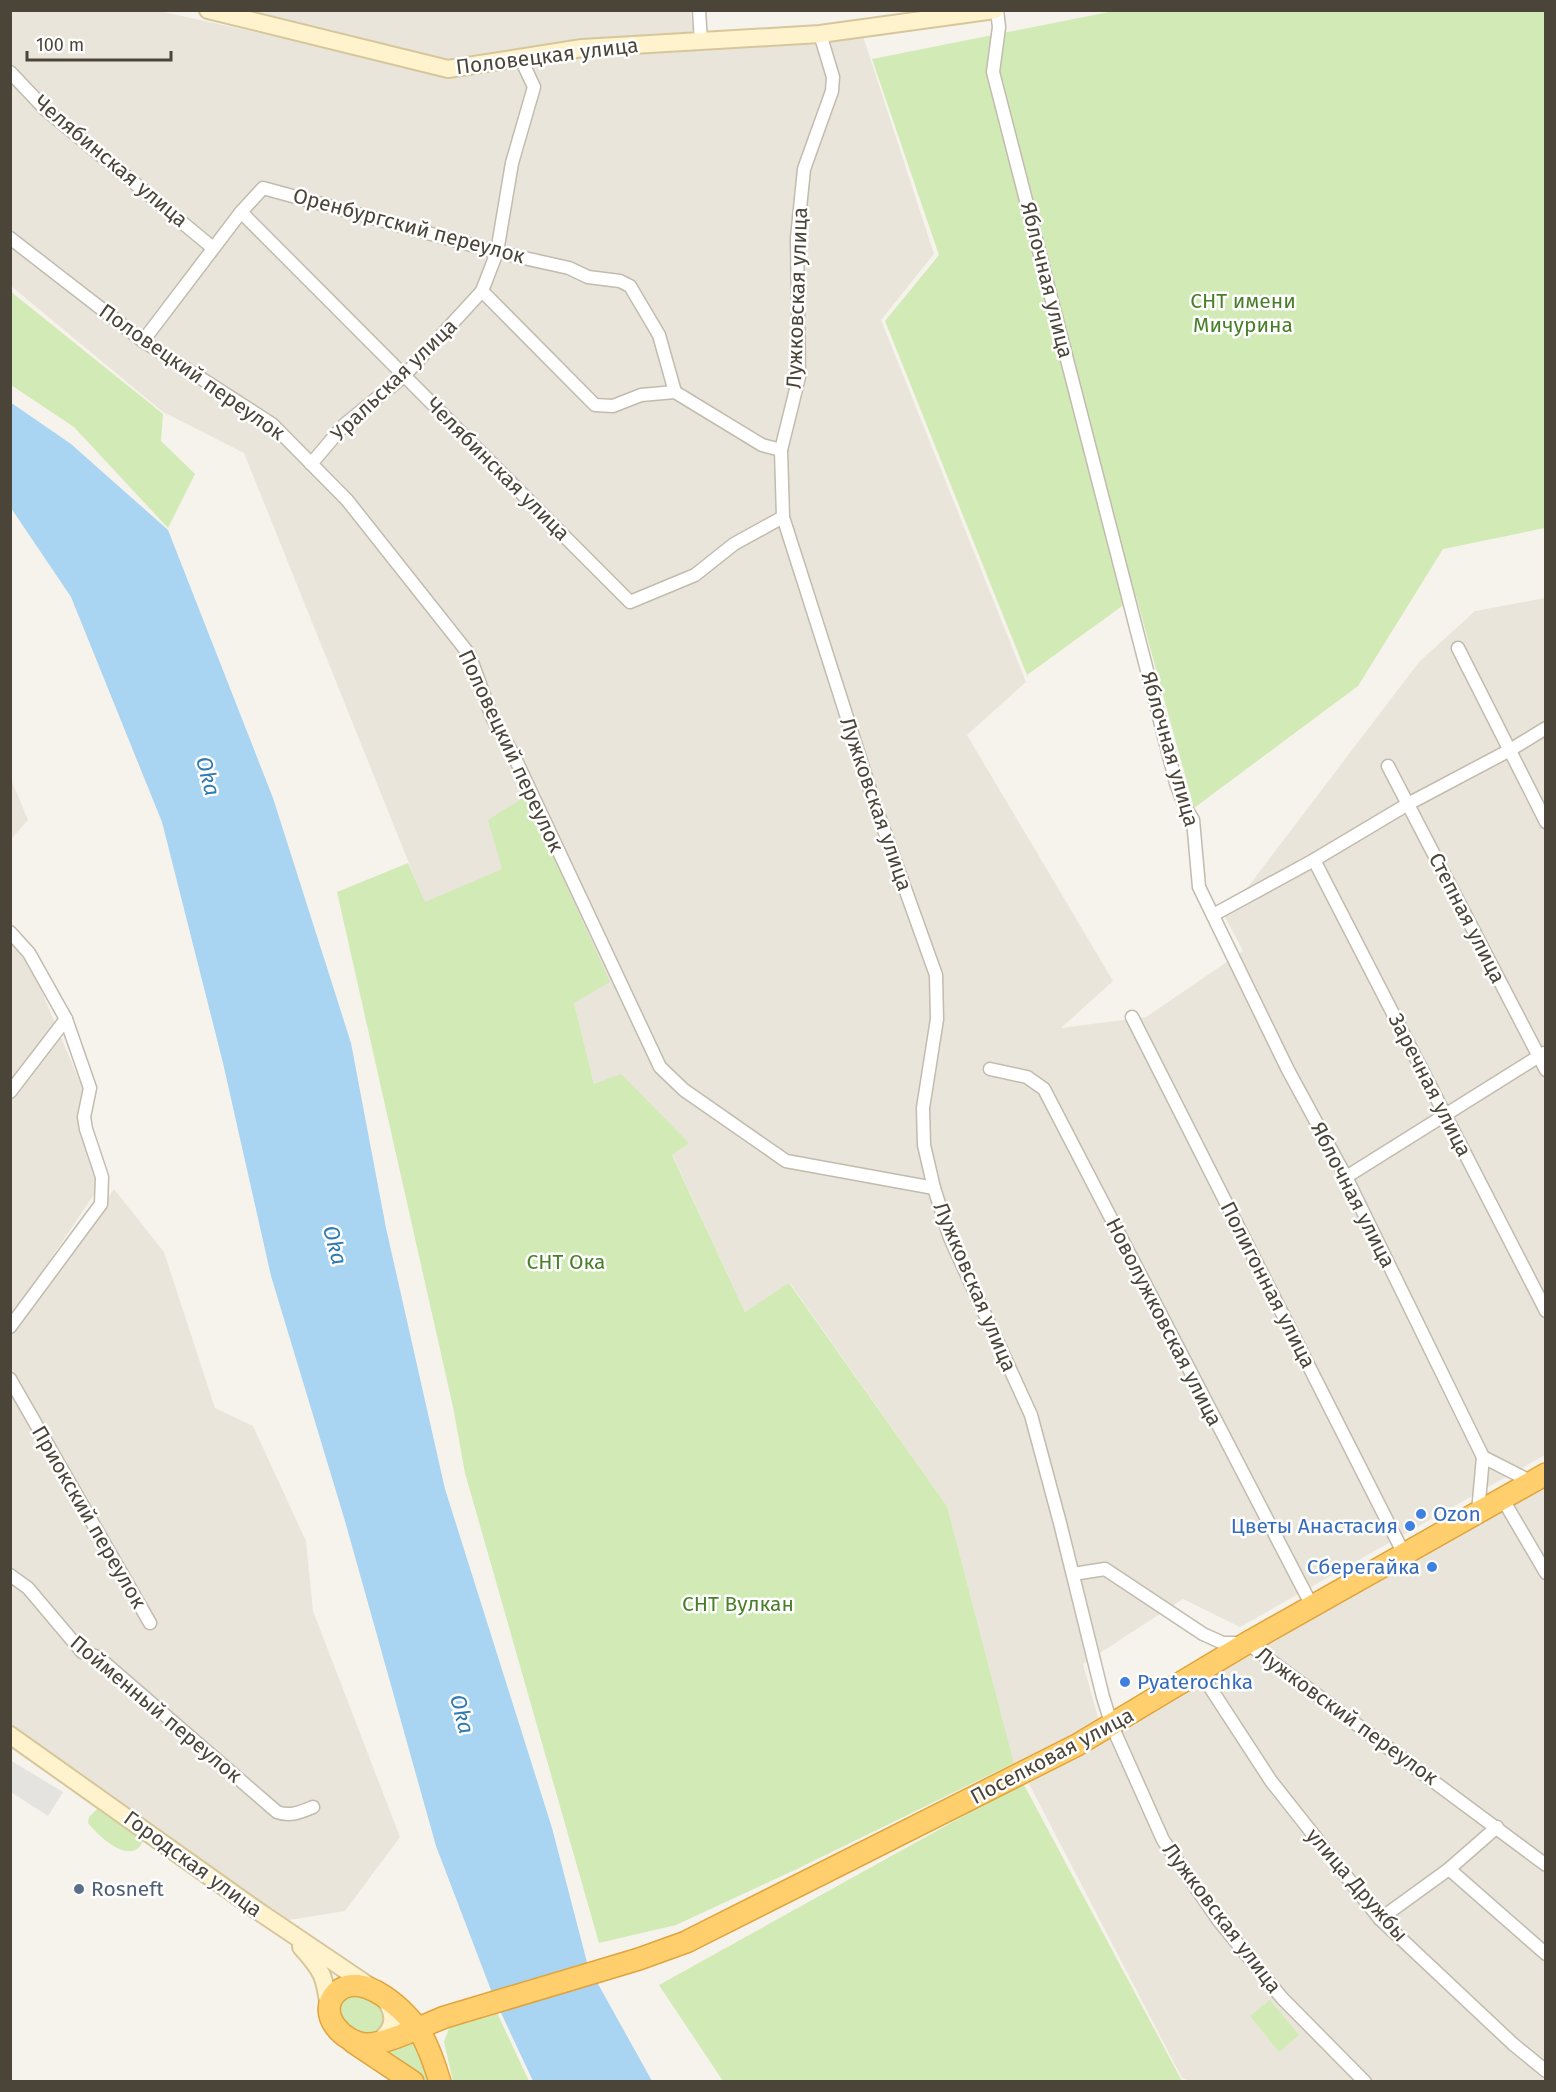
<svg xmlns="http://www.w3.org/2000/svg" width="1556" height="2092" viewBox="0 0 1556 2092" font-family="'Fira Sans',sans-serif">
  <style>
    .residential { fill: #eae5da }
    .green { fill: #d2eab5 }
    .parking { fill: #e5e3e0 }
    .water { fill: #a9d4f2 }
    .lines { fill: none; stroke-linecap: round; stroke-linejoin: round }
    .street-casing { stroke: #c2bbae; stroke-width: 15 }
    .secondary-casing { stroke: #d6c79b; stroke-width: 20 }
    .highway-casing { stroke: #e0a43c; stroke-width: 24 }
    .street { stroke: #fff; stroke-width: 12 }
    .secondary { stroke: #fff3cd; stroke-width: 16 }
    .highway { stroke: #ffcf6e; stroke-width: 21 }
    .shop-dot { fill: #3f7fe0; stroke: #fff; stroke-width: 2 }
    .service-dot { fill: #5c6f8a; stroke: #fff; stroke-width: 2 }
    .labels { text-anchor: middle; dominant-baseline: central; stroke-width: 5; stroke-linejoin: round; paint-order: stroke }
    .street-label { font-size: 21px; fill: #4b4439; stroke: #fff }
    .park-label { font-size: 21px; fill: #4a7f2a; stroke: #fff }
    .shop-label { font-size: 21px; fill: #366cbe; stroke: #fff; text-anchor: start }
    .service-label { font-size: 21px; fill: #4e5e75; stroke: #fff; text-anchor: start }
    .water-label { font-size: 22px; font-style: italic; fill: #2e7ab2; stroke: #fff }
  </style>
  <rect width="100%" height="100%" fill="#f6f3ec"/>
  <!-- residential -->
  <g class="residential">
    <polygon points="10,11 159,11 447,74 585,52 862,33 934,254 881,320 1026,682 967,735 1113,981 1061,1028 1146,1017 1243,951 1225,917 1419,662 1475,611 1545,598 1545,1455 1240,1627 1183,1599 1083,1664 1099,1721 1014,1763 947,1506 790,1283 745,1312 672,1154 689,1143 594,1084 574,1003 610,981 502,869 425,903 244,453 163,412 11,286"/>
    <polygon points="223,11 690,11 694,34 447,62"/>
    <polygon points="10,777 28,820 11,839 10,839"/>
    <polygon points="10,939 28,959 84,1092 105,1178 11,1318"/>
    <polygon points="114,1189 164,1252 215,1408 253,1426 306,1541 313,1611 400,1837 345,1911 283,1921 11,1732 11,1337"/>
    <polygon points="1545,1477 1545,1570 1505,1500"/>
    <polygon points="1502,1502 1545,1574 1545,2081 1193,2082 1182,2078 1027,1780"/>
  </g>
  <!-- green -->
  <g class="green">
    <polygon points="1114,11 1545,11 1545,528 1443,549 1358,686 1194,808 1136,596 1027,675 885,321 939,255 872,59"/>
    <polygon points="10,291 163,414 161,441 195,474 168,528 74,427 11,385"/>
    <polygon points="526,796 610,982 574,1003 594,1084 621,1074 689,1143 672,1155 745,1312 789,1283 947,1506 1014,1763 799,1868 676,1925 599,1943 465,1473 453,1407 337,892 408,863 425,902 502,869 488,820"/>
    <polygon points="1023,1783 1182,2081 723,2081 659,1985"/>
    <path d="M97 1809 143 1841C132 1867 99 1837 88 1823L89 1817Z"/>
    <path d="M343 1995 373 1997C383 2009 387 2018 379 2032L363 2038 341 2025 338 2001Z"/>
    <polygon points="1270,2000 1299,2035 1279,2052 1250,2016"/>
    <polygon points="497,2013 529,2081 453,2081 444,2042 449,2028"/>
    <polygon points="408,2040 417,2043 431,2081 420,2081 379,2049"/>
  </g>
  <!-- parking -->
  <polygon class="parking" points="10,1760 63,1792 48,1816 11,1792"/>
  <!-- water -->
  <polygon class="water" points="10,402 71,444 168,530 273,798 351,1043 386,1228 445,1489 552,1828 588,1966 652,2081 533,2081 494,1998 436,1846 345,1521 271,1276 223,1063 162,822 71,597 11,508"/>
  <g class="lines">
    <!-- street casing -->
    <g class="street-casing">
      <g id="street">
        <polyline points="699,10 701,42"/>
        <polyline points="997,10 999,27 993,72 1176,783 1185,807 1193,820 1199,887 1288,1070 1346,1177 1483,1457 1478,1512"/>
        <polyline points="820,34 833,77 832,91 804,169 797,238 799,377 781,450 783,517 874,802 936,975 937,1019 923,1108 924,1145 934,1188 950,1238 1031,1415 1060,1523 1103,1697 1112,1726 1163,1840 1219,1921 1282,1998 1365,2082"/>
        <polyline points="10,72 46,110 213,248"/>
        <polyline points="241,212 630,602 695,575 734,544 783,517"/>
        <polyline points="10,238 143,341 272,424 347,500 469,654 492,717 514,756 660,1067 684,1090 786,1161 934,1188"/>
        <polyline points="482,291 595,405 613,406 641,395 675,392 762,445 781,450"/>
        <polyline points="143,341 241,212 263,188 497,252 569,268 588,277 620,281 630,286 659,335 675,392"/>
        <polyline points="311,464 344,425 404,376 482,291 497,252 512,163 534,87 520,57"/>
        <polyline points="1458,648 1546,822"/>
        <polyline points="1388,766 1546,1070"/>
        <polyline points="1314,860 1546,1311"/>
        <polyline points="1213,915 1314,860 1408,804 1510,750 1546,728"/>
        <polyline points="10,932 29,953 66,1019 90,1088 84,1117 86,1129 102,1177 101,1204 10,1327"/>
        <polyline points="1132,1017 1404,1554"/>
        <polyline points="990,1069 1027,1077 1044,1089 1312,1606"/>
        <polyline points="10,1092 66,1019"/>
        <polyline points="1346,1177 1544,1053"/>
        <polyline points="10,1379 150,1623"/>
        <polyline points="1483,1457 1532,1482"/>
        <polyline points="1502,1498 1546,1573"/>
        <polyline points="1073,1574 1105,1569 1203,1634 1223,1643 1247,1643 1546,1865"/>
        <path d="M10 1575 28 1588 82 1652 98 1657 277 1812C290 1817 301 1812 313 1807"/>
        <polyline points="1200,1672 1271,1781 1380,1919 1513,2044 1546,2071"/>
        <polyline points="1449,1869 1546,1954"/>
        <polyline points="1380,1919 1449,1869 1497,1827"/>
      </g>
    </g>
    <!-- secondary casing -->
    <g class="secondary-casing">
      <g id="secondary">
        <polyline points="208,10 448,69 582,48 820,34 995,10"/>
        <path d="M10 1735 261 1913 378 1992C396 2009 399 2028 376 2043"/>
        <path d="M301 1947C323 1971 325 1977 329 2009"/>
      </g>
    </g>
    <!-- highway casing -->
    <g class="highway-casing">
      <g id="highway">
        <polyline points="353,2042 413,2082"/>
        <path d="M440 2082C435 2066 430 2049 421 2034 409 2013 361 1967 336 1993 316 2014 344 2044 367 2044 388 2044 424 2025 445 2017L639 1959 686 1942 1077 1745 1247 1643 1546 1474"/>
      </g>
    </g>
    <!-- street -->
    <use href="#street" class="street"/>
    <!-- secondary -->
    <use href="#secondary" class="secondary"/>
    <!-- highway -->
    <use href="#highway" class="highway"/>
  </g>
  <!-- markers -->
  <g class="shop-dot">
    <circle cx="1421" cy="1514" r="6"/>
    <circle cx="1410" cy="1526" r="6"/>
    <circle cx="1432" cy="1567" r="6"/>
    <circle cx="1125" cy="1682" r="6"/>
  </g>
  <circle class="service-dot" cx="79" cy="1889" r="6"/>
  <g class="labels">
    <!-- street labels -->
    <g class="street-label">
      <text transform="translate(547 56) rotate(-7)">Половецкая улица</text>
      <text transform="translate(111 161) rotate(40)">Челябинская улица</text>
      <text transform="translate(409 226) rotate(15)">Оренбургский переулок</text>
      <text transform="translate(1047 280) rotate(76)">Яблочная улица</text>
      <text transform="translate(797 298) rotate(-88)">Лужковская улица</text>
      <text transform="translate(192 372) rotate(35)">Половецкий переулок</text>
      <text transform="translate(394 380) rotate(-44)">Уральская улица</text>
      <text transform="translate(498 469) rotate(45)">Челябинская улица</text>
      <text transform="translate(1170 749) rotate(74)">Яблочная улица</text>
      <text transform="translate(511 751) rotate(65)">Половецкий переулок</text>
      <text transform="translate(876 804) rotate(71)">Лужковская улица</text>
      <text transform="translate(1467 918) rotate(63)">Степная улица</text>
      <text transform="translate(1430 1085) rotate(63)">Заречная улица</text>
      <text transform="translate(1353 1195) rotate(63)">Яблочная улица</text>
      <text transform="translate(1268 1285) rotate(63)">Полигонная улица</text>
      <text transform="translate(975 1287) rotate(67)">Лужковская улица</text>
      <text transform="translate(1164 1322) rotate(63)">Новолужковская улица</text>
      <text transform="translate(89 1517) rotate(60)">Приокский переулок</text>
      <text transform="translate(156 1709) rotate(40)">Пойменный переулок</text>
      <text transform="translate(1347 1716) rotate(36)">Лужковский переулок</text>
      <text transform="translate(1052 1756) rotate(-28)">Поселковая улица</text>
      <text transform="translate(193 1864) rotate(36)">Городская улица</text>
      <text transform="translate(1357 1885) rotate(49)">улица Дружбы</text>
      <text transform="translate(1222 1918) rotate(53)">Лужковская улица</text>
    </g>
    <!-- park labels -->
    <g class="park-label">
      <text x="1243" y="301">СНТ имени<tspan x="1243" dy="24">Мичурина</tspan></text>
      <text x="566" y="1262">СНТ Ока</text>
      <text x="738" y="1604">СНТ Вулкан</text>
    </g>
    <!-- shop labels -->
    <g class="shop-label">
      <text x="1433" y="1514">Ozon</text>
      <text x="1398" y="1526" text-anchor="end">Цветы Анастасия</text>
      <text x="1420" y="1567" text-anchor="end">Сберегайка</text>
      <text x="1137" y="1682">Pyaterochka</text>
    </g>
    <!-- service labels -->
    <g class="service-label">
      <text x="91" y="1889">Rosneft</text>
    </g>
    <!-- water labels -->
    <g class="water-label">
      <text transform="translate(208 776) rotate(75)">Oka</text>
      <text transform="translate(335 1245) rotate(75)">Oka</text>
      <text transform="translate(462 1714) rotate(75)">Oka</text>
    </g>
  </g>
  <!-- border -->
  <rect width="1556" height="2092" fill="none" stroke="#4b4439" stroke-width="24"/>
  <!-- scale -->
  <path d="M27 51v9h144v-9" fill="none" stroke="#4b4439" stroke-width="3"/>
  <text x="36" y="51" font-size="18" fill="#4b4439" stroke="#ffffff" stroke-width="4.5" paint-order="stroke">100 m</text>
</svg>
